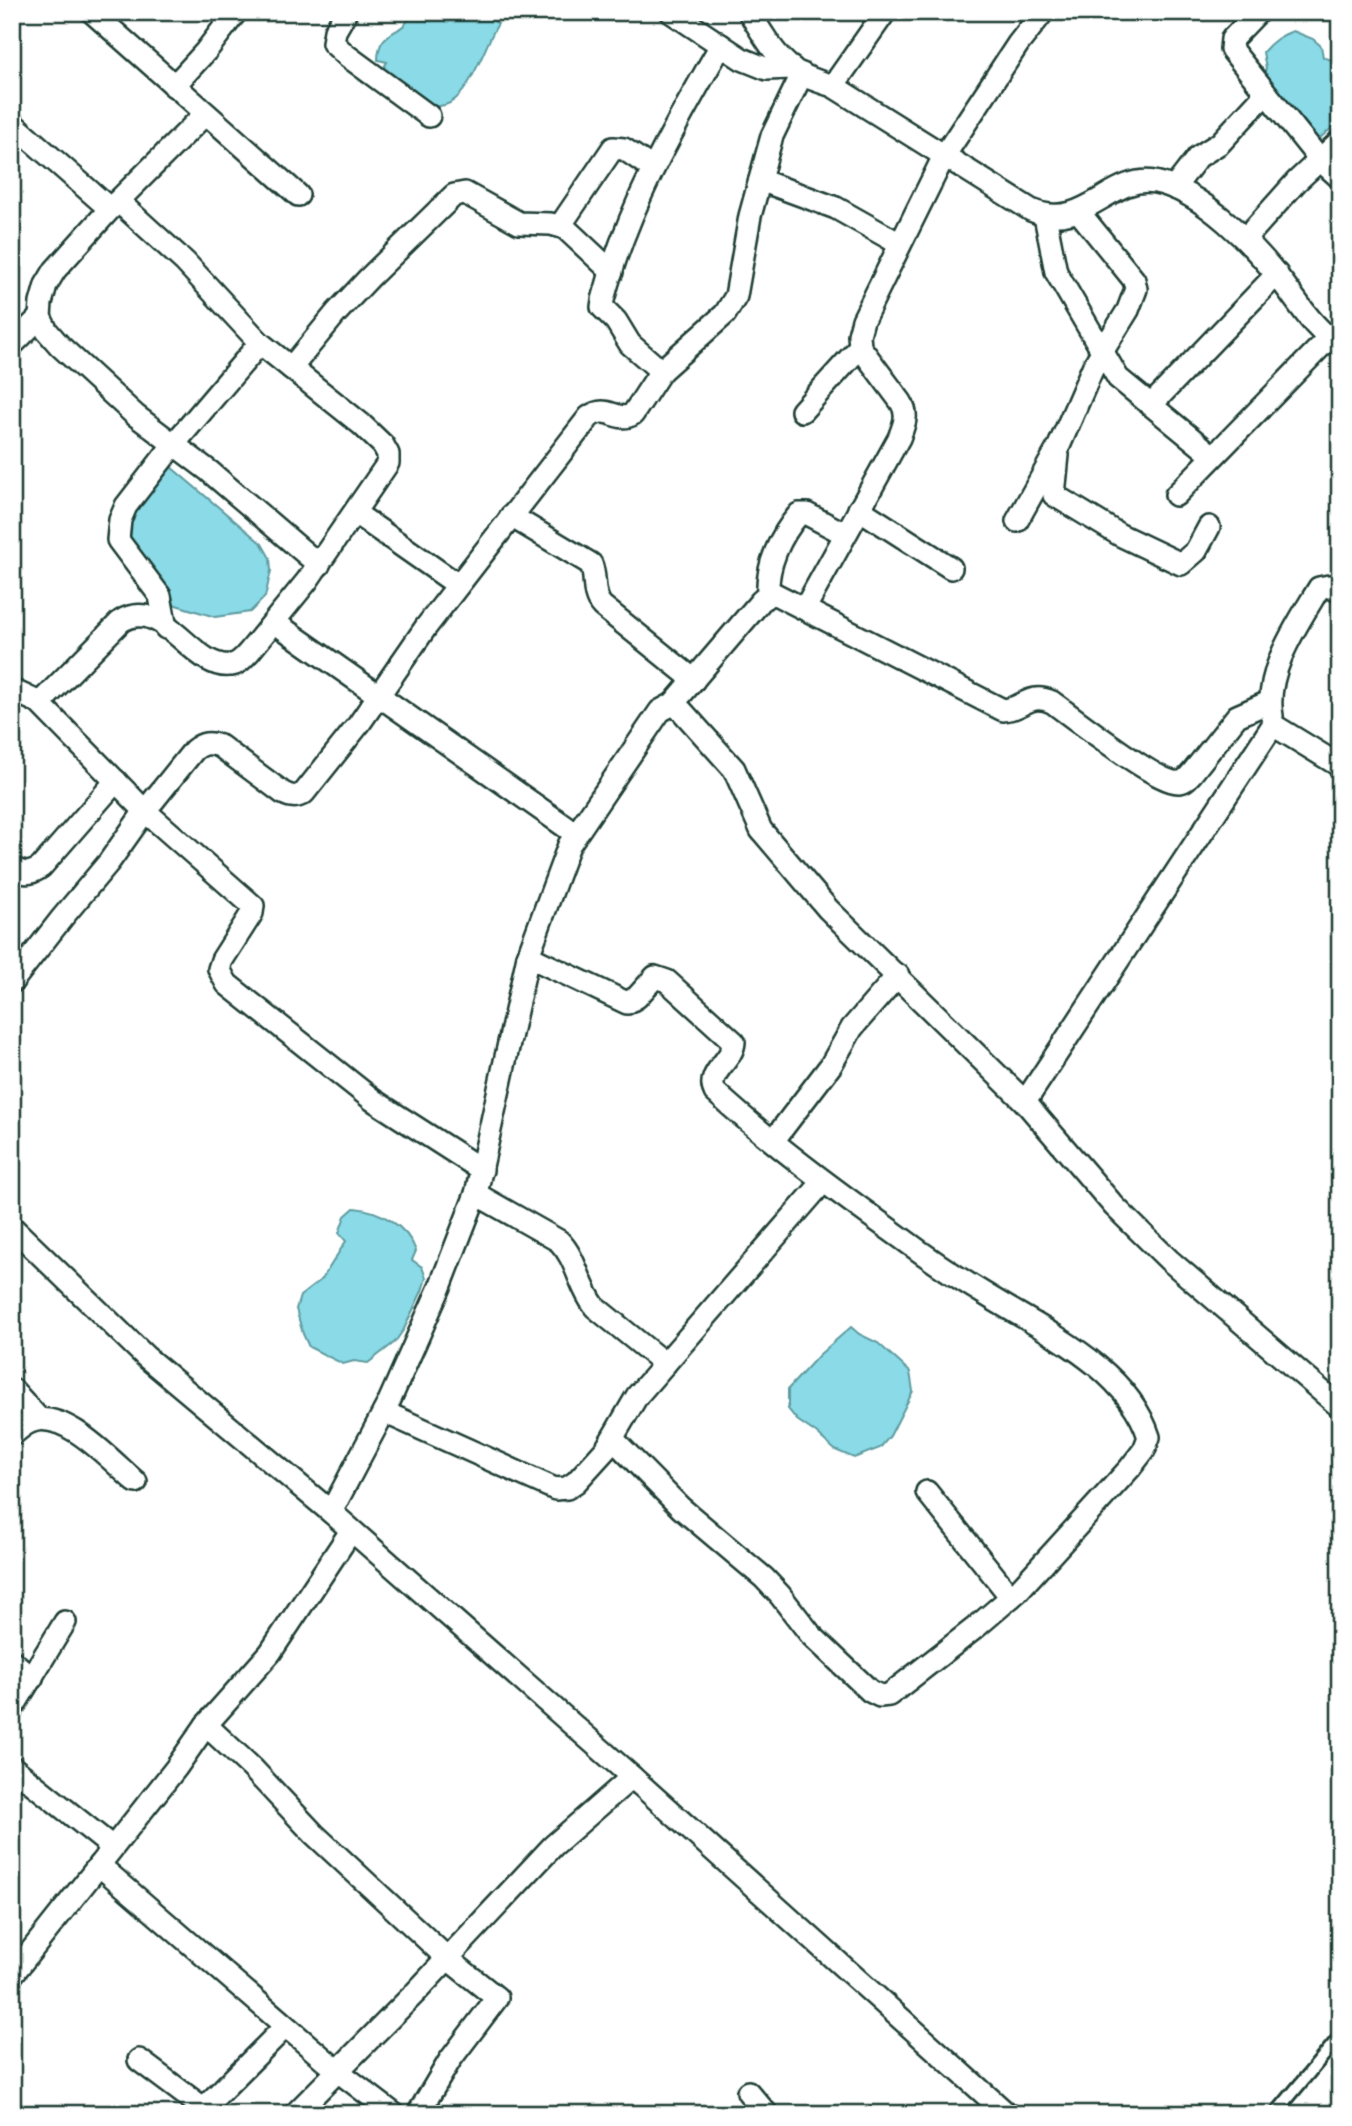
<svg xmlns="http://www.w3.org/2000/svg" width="1352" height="2126" viewBox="0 0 1352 2126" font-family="Pangolin,sans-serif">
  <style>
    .water { fill: #8adae7; stroke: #5f9b9f; stroke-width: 2 }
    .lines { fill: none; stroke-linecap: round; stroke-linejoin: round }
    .service-casing { stroke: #1f3d34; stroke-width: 16 }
    .minor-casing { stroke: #1f3d34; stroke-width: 26 }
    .service { stroke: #fff; stroke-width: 10 }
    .minor { stroke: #fff; stroke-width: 21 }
  </style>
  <rect width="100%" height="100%" fill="#fff"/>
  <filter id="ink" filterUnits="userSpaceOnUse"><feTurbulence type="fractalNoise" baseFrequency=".0143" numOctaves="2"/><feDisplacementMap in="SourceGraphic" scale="14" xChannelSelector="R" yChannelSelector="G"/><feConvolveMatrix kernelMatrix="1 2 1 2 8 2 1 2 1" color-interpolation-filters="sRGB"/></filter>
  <g filter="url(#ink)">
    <!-- water -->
    <g class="water">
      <path d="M411 12H485L498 24C482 47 465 123 425 103 410 95 396 80 383 69L387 62 378 60C378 26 405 38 411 12Z"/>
      <path d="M1293 31 1313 39 1321 46 1323 57 1340 63V121L1319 139 1306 135 1261 74 1266 69 1263 52C1272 41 1280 36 1293 31Z"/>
      <polygon points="171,467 262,544 270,558 271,571 265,597 250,612 215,617 173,604 163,594 130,551 127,516 162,469"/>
      <path d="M354 1208C380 1210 407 1226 416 1251L412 1260 422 1267 426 1278 422 1291 404 1329 395 1342 368 1363 354 1361 343 1364 309 1347 303 1334 296 1309 300 1296 322 1279 346 1241 339 1233 345 1216Z"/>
      <polygon points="851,1327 859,1334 878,1343 910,1372 913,1391 890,1436 880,1448 854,1458 835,1450 816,1433 797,1420 788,1409 788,1389 819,1355"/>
    </g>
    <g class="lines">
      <!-- service casing -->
      <g class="service-casing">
        <polyline id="service" points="1275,2114 1340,2036"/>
      </g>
      <!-- minor casing -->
      <g class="minor-casing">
        <g id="minor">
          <polyline points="92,12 298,195"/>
          <polyline points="346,12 335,31 333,43 346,55 429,116"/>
          <polyline points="671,12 742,59 767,69 792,68"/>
          <path d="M749 12C763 34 778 63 802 75 812 79 823 83 833 86L1031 210C1084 233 1110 174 1155 182 1202 191 1255 246 1283 283 1300 305 1315 331 1340 345"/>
          <polyline points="1258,12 1232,39 1231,49 1320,160 1340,178"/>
          <polyline points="174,86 206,51 236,12"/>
          <polyline points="833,86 885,12"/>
          <polyline points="205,114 110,209 55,270 46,285 41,303 40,317 47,331 60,346 135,415 209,471 319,565"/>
          <polyline points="12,123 110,209"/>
          <polyline points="760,180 836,208 900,244"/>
          <polyline points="1174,188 1198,157 1220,143 1266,93"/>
          <polyline points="1045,216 1056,272 1118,378 1213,456"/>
          <polyline points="560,226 613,148 624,149 652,168"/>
          <polyline points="1245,239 1297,181 1340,141"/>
          <polyline points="12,345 40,317"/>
          <polyline points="291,368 337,312 369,278 454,195 465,193 519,223 551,224 565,228 612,272"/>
          <path d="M661 371 630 344 616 321 602 307 603 300C627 208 674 127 721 45"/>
          <polyline points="1151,405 1277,274"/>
          <polyline points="802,411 860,347"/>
          <polyline points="1058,455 1054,495 1120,535 1181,564 1196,551 1209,527"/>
          <polyline points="1176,495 1328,339"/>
          <polyline points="859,509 951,568"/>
          <polyline points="355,513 458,585"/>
          <path d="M511 516 591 564C597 578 591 594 602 606L694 680"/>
          <polyline points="1017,521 1059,446 1094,365 1128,310 1136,289 1134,280 1079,212"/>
          <path d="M768 595C766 566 780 536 799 514H807L845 534"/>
          <path d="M805 608 899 438C904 425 909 415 901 402L860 347 859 335 863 320 944 156 1018 44 1043 12"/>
          <polyline points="274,622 576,834"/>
          <polyline points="166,628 160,596 118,540 120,520 126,506 174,444 260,343"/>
          <path d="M12 690 38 702 45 698 121 621C164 595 193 671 231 665 239 664 244 657 249 652L307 581 388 463V454L383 445 361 424 260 343 185 262 118 201"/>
          <polyline points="38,702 145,811 253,906 252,913 222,960 219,969 227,984 373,1100 482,1170"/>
          <path d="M673 704 761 601 768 595 775 594 1003 710C1024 709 1028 692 1052 702 1073 717 1159 785 1179 782 1185 782 1188 777 1192 773L1237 716 1269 702"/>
          <path d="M1272 716C1264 672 1297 625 1319 588L1329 586 1340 592"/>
          <path d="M12 868C24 874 30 875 41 867L116 781"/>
          <path d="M528 956 627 1003 637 997 655 977 667 981 734 1042C733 1061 705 1073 715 1092 773 1145 836 1191 900 1237 928 1258 958 1278 988 1296 1046 1332 1127 1368 1149 1437L1144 1450 1130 1468 1017 1592 975 1628 889 1695 880 1696 870 1691 811 1635 780 1595 764 1578 681 1508 613 1439"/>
          <path d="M12 982 62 918 109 862 145 811 194 750C203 743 209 742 220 746L283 793C291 797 296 798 304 793L359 724 426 627 589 417C608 403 617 424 633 414L661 371 725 314 736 296 750 216 767 154 772 136 802 74"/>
          <polyline points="1025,1102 1273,725 1340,766"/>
          <polyline points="773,1141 831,1065 852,1028 898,975"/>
          <path d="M476 1194 559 1241C577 1259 579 1287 595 1307L665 1364"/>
          <polyline points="12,1227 146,1357 331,1512 632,1777 1007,2114"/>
          <polyline points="12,1389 39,1419"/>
          <polyline points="384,1412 555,1489 567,1488 576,1482 606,1449 637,1396 823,1182"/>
          <path d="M12 1435C18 1430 23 1425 30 1422 64 1407 112 1462 136 1482"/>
          <polyline points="927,1492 1011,1597"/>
          <polyline points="331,1512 388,1404 440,1287 476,1194 528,956 569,845 660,711 673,704 682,711 734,769 761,830 828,909 1025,1102 1114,1206 1169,1260 1340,1407"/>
          <polyline points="12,1661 32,1678"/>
          <polyline points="12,1709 65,1622"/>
          <polyline points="206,1725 252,1768 314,1834 447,1958 497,1998 450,2060 418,2114"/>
          <polyline points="12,1767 112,1847"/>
          <polyline points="99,1865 339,2072 394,2114"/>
          <polyline points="12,1975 176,1768 206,1725 270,1653 351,1531"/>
          <polyline points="139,2060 211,2114"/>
          <polyline points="748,2092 767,2114"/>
          <polyline points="198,2114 285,2027"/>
          <polyline points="295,2114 416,1992 553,1846 632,1777"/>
        </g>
      </g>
      <!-- service -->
      <use href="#service" class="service"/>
      <!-- minor -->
      <use href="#minor" class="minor"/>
    </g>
  </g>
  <!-- margin -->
  <rect width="1352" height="2126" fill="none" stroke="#fff" stroke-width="42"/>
  <rect x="21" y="21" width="1310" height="2084" fill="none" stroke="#1f3d34" stroke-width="2.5" filter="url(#ink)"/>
</svg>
